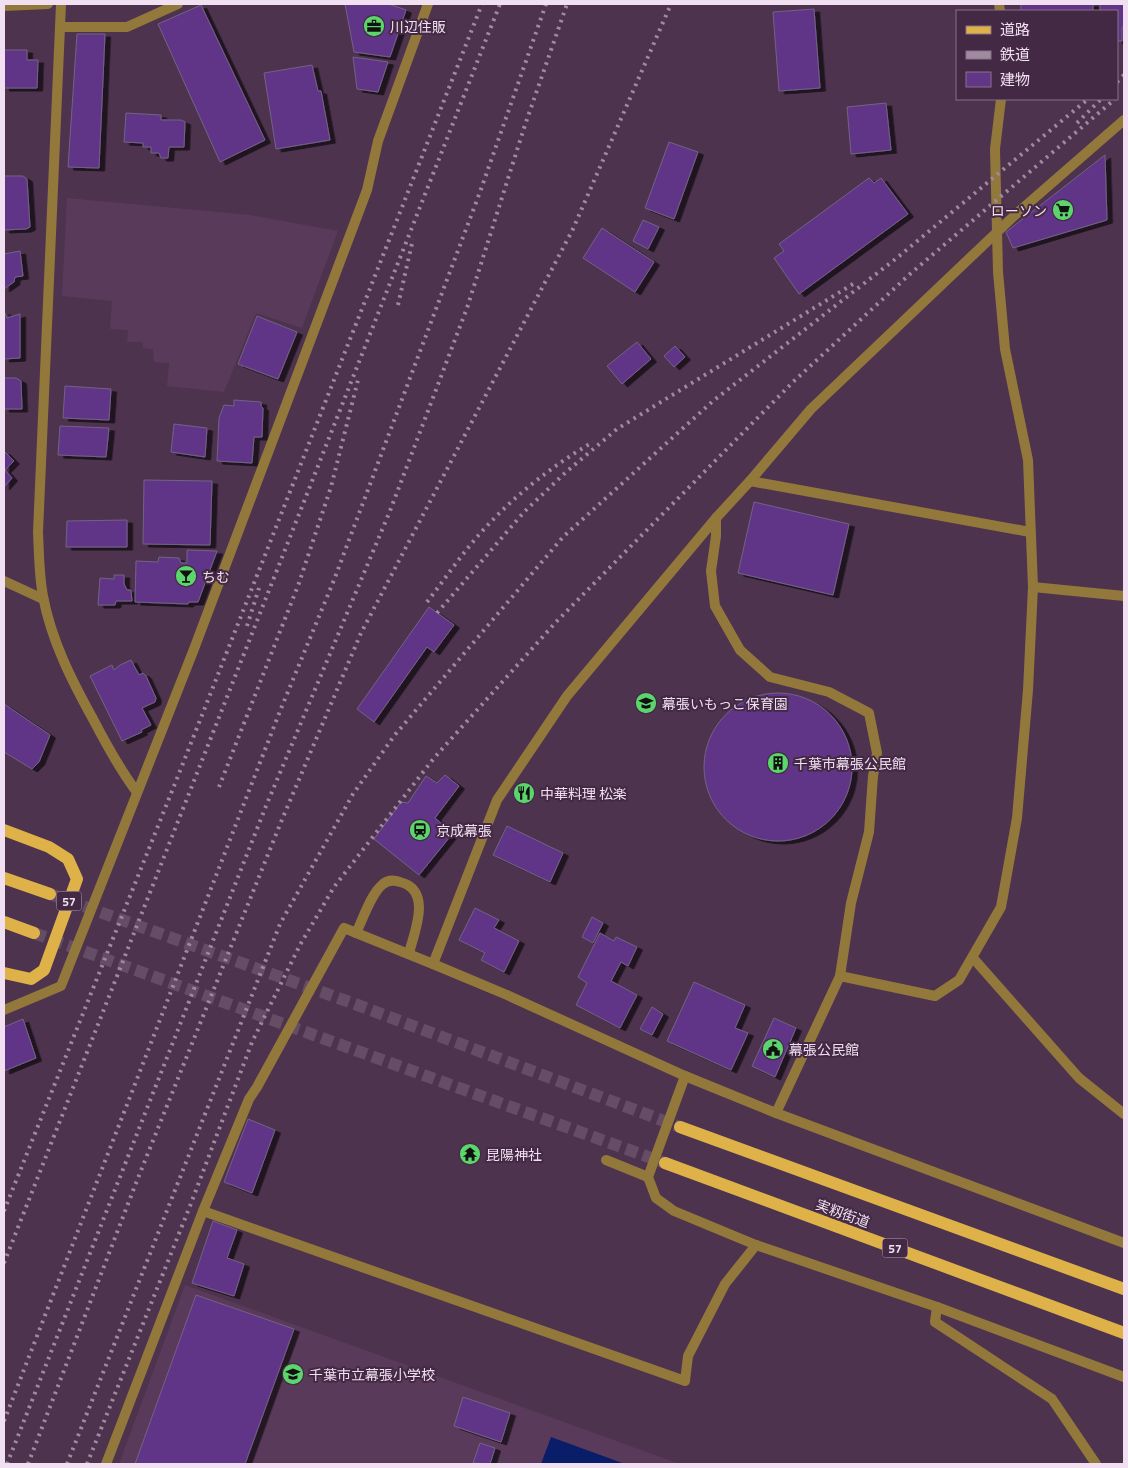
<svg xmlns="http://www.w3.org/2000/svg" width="1128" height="1468" viewBox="0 0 1128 1468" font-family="'Titillium Web','Noto Sans JP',sans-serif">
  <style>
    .built { fill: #5a3a5b }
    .water { fill: #0a1d69 }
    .building { fill: #613687; stroke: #736285; filter: url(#shadow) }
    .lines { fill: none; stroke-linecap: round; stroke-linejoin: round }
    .primary-tunnel { stroke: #664d66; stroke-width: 12; stroke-dasharray: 12 6; stroke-linecap: butt }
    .service { stroke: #93783b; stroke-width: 10 }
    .minor { stroke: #93783b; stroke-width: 10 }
    .primary { stroke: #deb249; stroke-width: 12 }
    .rail { stroke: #a08aa0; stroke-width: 4; stroke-dasharray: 2.5 5; stroke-linecap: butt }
    .labels { text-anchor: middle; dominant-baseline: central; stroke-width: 4; stroke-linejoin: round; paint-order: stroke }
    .shield { fill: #432943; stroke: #bda9bd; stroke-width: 1 }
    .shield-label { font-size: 12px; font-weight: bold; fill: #f1e0f1 }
    .poi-label { font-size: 14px; fill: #f1e0f1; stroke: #432943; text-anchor: start }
    .street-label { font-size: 14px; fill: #f1e0f1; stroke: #432943 }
  </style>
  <defs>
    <filter id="shadow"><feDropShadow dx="5.5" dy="3" stdDeviation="0" flood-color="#0009"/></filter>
  </defs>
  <rect width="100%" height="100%" fill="#4d334e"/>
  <!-- built -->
  <g class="built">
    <polygon points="67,198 250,215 338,231 302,328 256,313 224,392 167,386 169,363 154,362 153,349 143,348 143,342 127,342 128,330 110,329 112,301 62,296"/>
    <polygon points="185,1285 680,1464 119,1464"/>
  </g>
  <!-- water -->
  <polygon class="water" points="551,1437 625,1464 541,1464"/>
  <!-- building -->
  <g class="building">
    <polygon points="345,4 389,4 406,10 390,57 354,52"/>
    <rect x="1021" y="4" width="72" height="7"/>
    <polygon points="1100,4 1124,4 1124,27 1122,27 1122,41 1117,41 1117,11 1100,11"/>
    <polygon points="201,5 265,140 220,162 158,24"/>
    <polygon points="814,9 820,88 779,91 773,12"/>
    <polygon points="77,34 105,34 99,168 68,167"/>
    <polygon points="4,50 27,50 27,60 38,60 37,88 4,88"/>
    <polygon points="353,57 388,62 378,92 357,89"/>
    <polygon points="312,65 318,91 321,91 330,140 276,149 264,73"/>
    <polygon points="886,103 891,150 851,154 847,107"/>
    <polygon points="126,113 161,115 161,120 181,120 185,122 184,147 169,147 168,158 161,158 159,153 151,153 151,147 143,147 143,143 124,142"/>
    <polygon points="669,142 698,152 674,219 645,208"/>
    <polygon points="1105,155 1107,220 1013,248 1006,232"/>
    <polygon points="4,176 23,176 27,179 30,227 26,229 4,230"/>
    <polygon points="869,178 874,183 881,178 908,214 799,294 774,258 784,251 779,244"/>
    <polygon points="643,220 659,227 648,249 633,241"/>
    <polygon points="602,228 654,262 635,292 583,258"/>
    <polygon points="20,251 23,276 15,277 14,282 4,289 4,254"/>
    <polygon points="4,311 7,318 20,314 20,358 4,359"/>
    <polygon points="257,316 297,332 278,379 238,364"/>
    <polygon points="637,342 651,359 622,384 607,366"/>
    <polygon points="675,346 685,357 674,367 664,356"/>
    <polygon points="4,378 16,378 21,381 22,409 4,409"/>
    <polygon points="65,386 111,389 109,420 63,418"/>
    <polygon points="234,400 261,402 261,406 263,408 262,437 254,437 252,463 217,461 219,418 224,405 234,406"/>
    <polygon points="174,424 207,428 205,457 171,452"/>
    <polygon points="60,426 109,428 106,457 58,455"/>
    <polygon points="4,451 14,461 5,470 12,478 4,487"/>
    <polygon points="144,480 212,481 210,545 143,544"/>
    <polygon points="754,502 849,524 833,595 738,573"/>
    <polygon points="127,520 127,547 66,547 67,521"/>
    <polygon points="187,550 217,551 198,602 189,602 188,604 135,602 136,561 158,562 159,557 179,558 181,563 187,563"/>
    <polygon points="114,575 124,575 124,584 127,590 131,590 132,601 116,601 115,605 98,605 100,578 114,579"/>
    <polygon points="429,607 454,625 434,652 427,647 374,722 357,709"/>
    <polygon points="131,660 139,675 143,673 146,676 156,698 155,702 142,708 151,725 141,730 142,732 122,741 90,676 112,665 114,670 120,665"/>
    <circle cx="778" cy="767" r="74"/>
    <polygon points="4,704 50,735 39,762 32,769 4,752"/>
    <polygon points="445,775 459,786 435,818 453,833 419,875 374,839 401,802 408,803 426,776 437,783"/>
    <polygon points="507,826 563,853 550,882 493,855"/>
    <polygon points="475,908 499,920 494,928 519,941 504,972 481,960 485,953 459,940"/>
    <polygon points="592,917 603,923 593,943 582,937"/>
    <polygon points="600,933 614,941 616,937 637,947 628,966 621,962 611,981 637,995 620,1028 576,1005 587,983 578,977"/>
    <polygon points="694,982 745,1005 735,1028 748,1033 731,1070 667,1041"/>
    <polygon points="652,1007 663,1014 652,1035 640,1029"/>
    <polygon points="774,1018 796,1028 775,1077 752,1066"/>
    <polygon points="23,1019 36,1058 4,1071 4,1027"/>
    <polygon points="248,1119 275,1130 252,1193 224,1182"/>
    <polygon points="213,1221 237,1230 227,1258 244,1264 234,1296 192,1283"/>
    <polygon points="196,1295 294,1329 245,1464 135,1464"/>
    <polygon points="463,1397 510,1413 501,1442 454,1426"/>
    <polygon points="480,1443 495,1448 490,1464 473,1463"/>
  </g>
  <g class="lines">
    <!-- primary-tunnel -->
    <g class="primary-tunnel">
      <polyline points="50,894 355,1004 680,1127"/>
      <polyline points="34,933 665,1163"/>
    </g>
    <!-- service -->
    <g class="service">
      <polyline points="4,6 48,4"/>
      <polyline points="60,27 127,27 178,4"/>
      <path d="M356 933C363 919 371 894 382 885 387 880 394 880 400 882 433 890 414 933 409 953"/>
      <polyline points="973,958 1079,1078 1124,1114"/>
      <polyline points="606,1160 648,1177"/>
      <polyline points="937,1307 935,1322 1052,1399 1096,1464"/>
    </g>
    <!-- minor -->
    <g class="minor">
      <path d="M61 4 38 532C39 553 39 575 43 596 51 640 72 681 93 719 106 744 119 768 136 791"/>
      <polyline points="999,4 1000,11"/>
      <polyline points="750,481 1030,532"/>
      <polyline points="716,518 716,536 711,571 715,606 740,650 770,677 829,692 869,713 877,753 873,776 869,832 851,903 840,976 776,1113"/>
      <polyline points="4,581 43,599"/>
      <polyline points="1033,587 1124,596"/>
      <polyline points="433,964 497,800 567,696 716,518 750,481 811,409 1015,215 1124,120"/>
      <polyline points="840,976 935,996 959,980 1001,907 1017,818 1028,690 1033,587 1028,460 1005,349 998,272 995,149 1001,99"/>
      <polyline points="4,1010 61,986 194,649 367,190 378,141 428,4"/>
      <polyline points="685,1076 648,1177 656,1198 674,1211 756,1245 937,1307 1124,1377"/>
      <polyline points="203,1211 685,1381 688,1356 725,1284 756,1245"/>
      <polyline points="106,1464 203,1211 249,1099 257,1087 344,928 433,964 507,995 685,1076 776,1113 1124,1243"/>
    </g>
    <!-- primary -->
    <g class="primary">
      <polyline points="4,830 49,847 68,859 77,879 44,970 31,979 4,973"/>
      <polyline points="4,878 50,894"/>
      <polyline points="4,922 34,933"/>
      <polyline points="680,1127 1124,1289"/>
      <polyline points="665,1163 1124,1333"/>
    </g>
    <!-- rail -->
    <g class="rail">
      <polyline points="1117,82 1124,75"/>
      <polyline points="1077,123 1101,99"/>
      <polyline points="398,305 413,239"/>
      <path d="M427 602C444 580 459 558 477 537 510 499 550 467 593 442"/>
      <polyline points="437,613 524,512 565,473 617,429 853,284"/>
      <polyline points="247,626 259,588"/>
      <polyline points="219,787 299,583 331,487 358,380"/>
      <polyline points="4,1211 180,771 482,4"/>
      <polyline points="4,1263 500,4"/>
      <polyline points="4,1421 280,711 334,580 480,192 546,4"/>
      <polyline points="7,1464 266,806 390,511 467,308 525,125 567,4"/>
      <polyline points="28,1464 136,1183 281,822 361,633 573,229 671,4"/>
      <polyline points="67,1464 280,924 353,794 394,736 563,537 713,401 898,257 1088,99"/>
      <polyline points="87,1464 190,1206 252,1042 300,945 334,887 434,758 556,622 793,382 910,274 1115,99"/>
    </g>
  </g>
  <!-- icons -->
  <defs>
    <g id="office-disc" transform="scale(1.125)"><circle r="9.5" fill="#5dd56d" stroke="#432943"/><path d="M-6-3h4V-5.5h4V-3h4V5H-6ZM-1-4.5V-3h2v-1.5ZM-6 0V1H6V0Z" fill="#111"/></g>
    <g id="supermarket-disc" transform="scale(1.125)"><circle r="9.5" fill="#5dd56d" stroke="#432943"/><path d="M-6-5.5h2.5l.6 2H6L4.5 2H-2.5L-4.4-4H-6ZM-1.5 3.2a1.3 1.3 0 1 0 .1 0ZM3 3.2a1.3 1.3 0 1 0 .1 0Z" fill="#111"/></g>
    <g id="bar-disc" transform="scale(1.125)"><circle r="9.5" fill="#5dd56d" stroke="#432943"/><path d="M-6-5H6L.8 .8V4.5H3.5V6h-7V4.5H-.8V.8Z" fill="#111"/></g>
    <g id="school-disc" transform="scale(1.125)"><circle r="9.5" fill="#5dd56d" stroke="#432943"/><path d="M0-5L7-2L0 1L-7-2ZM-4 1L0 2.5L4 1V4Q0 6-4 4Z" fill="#111"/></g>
    <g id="building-disc" transform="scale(1.125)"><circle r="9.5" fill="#5dd56d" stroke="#432943"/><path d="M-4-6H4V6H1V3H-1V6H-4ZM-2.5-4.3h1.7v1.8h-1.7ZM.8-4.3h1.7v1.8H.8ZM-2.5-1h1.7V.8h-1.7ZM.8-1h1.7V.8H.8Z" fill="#111"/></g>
    <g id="restaurant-disc" transform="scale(1.125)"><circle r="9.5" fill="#5dd56d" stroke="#432943"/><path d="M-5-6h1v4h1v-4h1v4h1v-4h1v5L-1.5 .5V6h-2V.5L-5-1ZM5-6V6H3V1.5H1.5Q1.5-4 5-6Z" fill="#111"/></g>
    <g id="station-disc" transform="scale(1.125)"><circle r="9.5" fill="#5dd56d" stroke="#432943"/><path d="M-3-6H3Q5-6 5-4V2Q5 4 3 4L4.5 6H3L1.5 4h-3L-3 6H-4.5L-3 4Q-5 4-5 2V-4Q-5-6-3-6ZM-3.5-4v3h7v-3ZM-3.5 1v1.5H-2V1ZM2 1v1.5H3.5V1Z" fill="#111"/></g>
    <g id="civic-disc" transform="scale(1.125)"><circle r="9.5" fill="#5dd56d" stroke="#432943"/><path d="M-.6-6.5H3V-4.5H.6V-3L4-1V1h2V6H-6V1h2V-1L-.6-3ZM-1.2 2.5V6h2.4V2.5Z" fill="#111"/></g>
    <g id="temple-disc" transform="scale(1.125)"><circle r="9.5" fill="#5dd56d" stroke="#432943"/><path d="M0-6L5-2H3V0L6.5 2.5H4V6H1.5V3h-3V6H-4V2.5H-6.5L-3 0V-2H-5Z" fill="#111"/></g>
  </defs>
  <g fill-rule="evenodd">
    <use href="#office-disc" x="374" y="26"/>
    <use href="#supermarket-disc" x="1063" y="210"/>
    <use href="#bar-disc" x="186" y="576"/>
    <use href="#school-disc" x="646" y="703"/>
    <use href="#building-disc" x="778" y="763"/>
    <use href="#restaurant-disc" x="524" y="793"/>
    <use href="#station-disc" x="420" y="830"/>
    <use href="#civic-disc" x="773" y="1049"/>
    <use href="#temple-disc" x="470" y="1154"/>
    <use href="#school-disc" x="293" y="1374"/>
  </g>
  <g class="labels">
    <!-- shield labels -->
    <g class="shield">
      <rect x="56.5" y="891.5" width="25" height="19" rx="4"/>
      <rect x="882.5" y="1238.5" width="25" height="19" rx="4"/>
    </g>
    <g class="shield-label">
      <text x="69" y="901">57</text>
      <text x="895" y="1248">57</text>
    </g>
    <!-- poi labels -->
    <g class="poi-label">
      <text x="390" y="26">川辺住販</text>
      <text x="1047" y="210" text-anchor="end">ローソン</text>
      <text x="202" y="576">ちむ</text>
      <text x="662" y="703">幕張いもっこ保育園</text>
      <text x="794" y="763">千葉市幕張公民館</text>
      <text x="540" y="793">中華料理 松楽</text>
      <text x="436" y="830">京成幕張</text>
      <text x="789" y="1049">幕張公民館</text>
      <text x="486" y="1154">昆陽神社</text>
      <text x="309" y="1374">千葉市立幕張小学校</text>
    </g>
    <!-- street labels -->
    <g class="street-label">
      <text transform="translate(843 1213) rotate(20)">実籾街道</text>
    </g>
  </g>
  <!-- border -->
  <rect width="1128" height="1468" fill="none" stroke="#f1e0f1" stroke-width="10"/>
  <!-- legend -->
  <rect x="956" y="10" width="162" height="90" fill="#432943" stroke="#897289"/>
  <rect x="966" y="26" width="25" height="8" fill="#deb249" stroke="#897289"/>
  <text x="1000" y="35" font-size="15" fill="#f1e0f1">道路</text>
  <rect x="966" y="51" width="25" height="8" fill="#a08aa0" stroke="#897289"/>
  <text x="1000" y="60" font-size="15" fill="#f1e0f1">鉄道</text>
  <rect x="966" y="72" width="25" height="15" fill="#613687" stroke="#897289"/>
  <text x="1000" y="85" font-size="15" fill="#f1e0f1">建物</text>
</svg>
